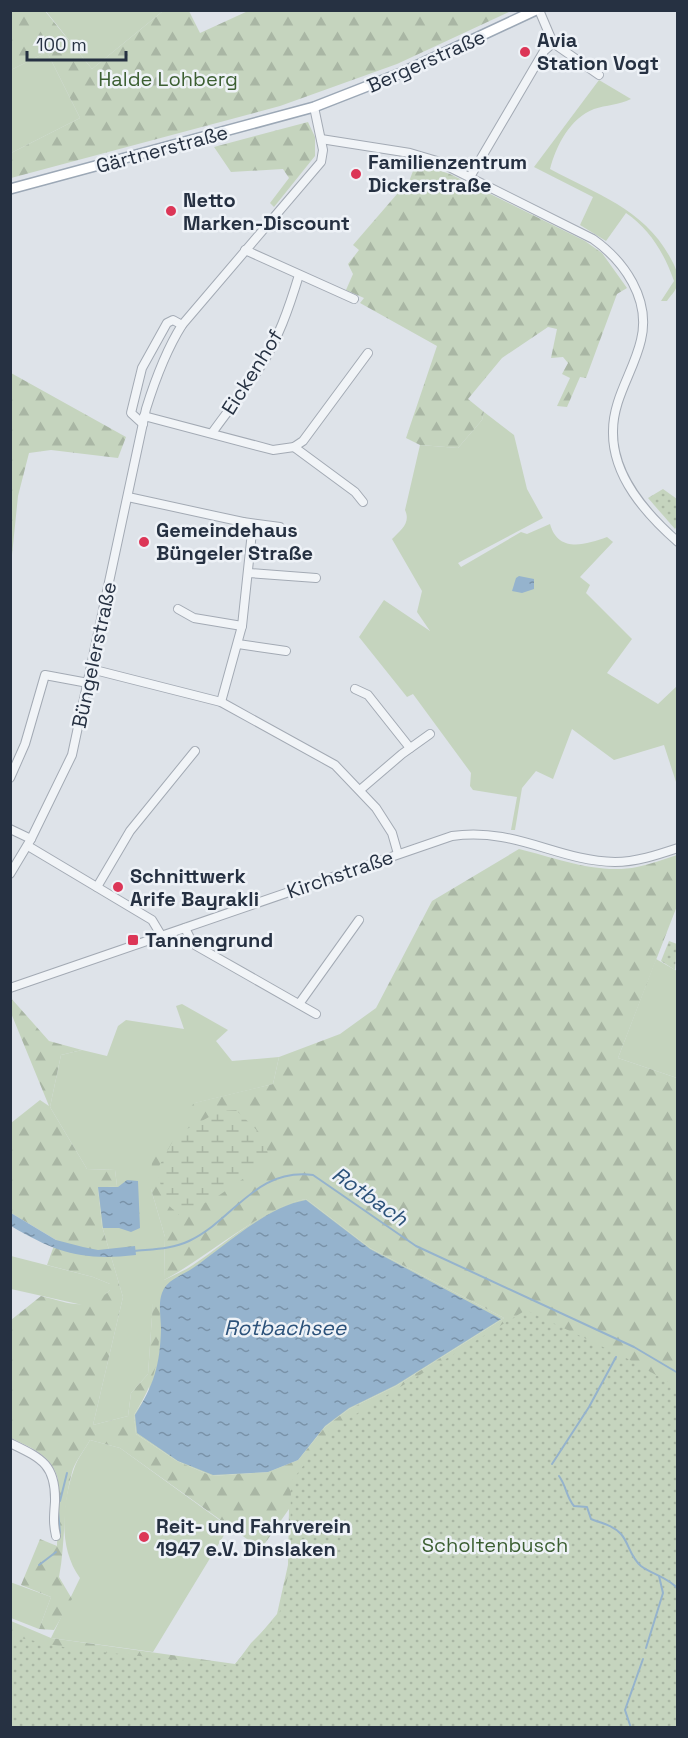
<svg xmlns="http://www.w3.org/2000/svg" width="688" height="1738" viewBox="0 0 688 1738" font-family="'Space Grotesk',sans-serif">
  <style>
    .grass { fill: #c5d4be }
    .forest { fill: url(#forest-firs) }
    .wetland { fill: url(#wetland-marsh) }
    .park { fill: url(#park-dots) }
    .water { fill: url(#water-ripples) }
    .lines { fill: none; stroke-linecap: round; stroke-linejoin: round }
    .stream { stroke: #95b3cd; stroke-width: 2 }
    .minor-casing { stroke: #a3aab4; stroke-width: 10 }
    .major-casing { stroke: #9ca8b6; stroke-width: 12 }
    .minor { stroke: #f1f4f7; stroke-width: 8 }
    .major { stroke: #fff; stroke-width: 9 }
    .poi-dot { fill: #dc3657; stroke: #eef2f7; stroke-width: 2 }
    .labels { text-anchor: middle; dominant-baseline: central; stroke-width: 5; stroke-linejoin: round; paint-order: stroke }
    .poi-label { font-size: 20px; font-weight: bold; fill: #263142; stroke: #eef2f7; text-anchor: start }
    .street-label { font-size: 20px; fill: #263142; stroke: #eef2f7 }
    .park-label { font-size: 20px; fill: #3c5f32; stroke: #eef2f7 }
    .water-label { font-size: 21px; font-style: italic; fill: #2c527a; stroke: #eef2f7 }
  </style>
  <defs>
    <pattern id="forest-firs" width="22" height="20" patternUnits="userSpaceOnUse" patternTransform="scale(1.5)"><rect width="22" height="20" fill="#c5d4be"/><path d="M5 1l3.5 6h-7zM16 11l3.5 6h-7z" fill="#a9b6a4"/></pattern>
    <pattern id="wetland-marsh" width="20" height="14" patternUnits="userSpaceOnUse" patternTransform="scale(1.5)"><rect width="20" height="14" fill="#c5d4be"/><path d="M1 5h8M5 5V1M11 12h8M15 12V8" fill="none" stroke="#a9b6a4"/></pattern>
    <pattern id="park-dots" width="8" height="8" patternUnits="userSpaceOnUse" patternTransform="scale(1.5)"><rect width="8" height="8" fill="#c5d4be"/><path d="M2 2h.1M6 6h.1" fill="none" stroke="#a9b6a4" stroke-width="1.8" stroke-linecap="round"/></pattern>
    <pattern id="water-ripples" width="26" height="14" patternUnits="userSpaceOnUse" patternTransform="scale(1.5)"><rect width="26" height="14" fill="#95b3cd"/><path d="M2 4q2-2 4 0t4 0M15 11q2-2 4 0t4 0" fill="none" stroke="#7992a8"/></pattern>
  </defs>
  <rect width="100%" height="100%" fill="#dee3e9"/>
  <!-- grass -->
  <g class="grass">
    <polygon points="45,10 163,11 92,69"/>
    <polygon points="47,52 80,118 11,153 11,70"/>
    <path d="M599 80 631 99C619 105 606 105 594 109 570 118 556 146 550 169 596 194 645 209 671 259 675 266 680 277 677 285 676 291 670 296 667 301H661L674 281C665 255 650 229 626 213L606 241 580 225 593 197 534 167Z"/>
    <path d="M484 412 514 435 527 489 543 518 458 563 461 567 521 532 527 534 550 524C558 553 585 545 607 537L613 542 580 577 590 585 586 593 632 639 607 673 658 704 677 686V785L664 745 614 760 572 729 553 779 536 771 522 788 515 830H511L517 797 473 790 470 786 471 773 413 694 407 697 359 637 384 600 430 631 417 612 422 591 392 539C401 530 411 523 405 510L420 445 458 448 482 420Z"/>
    <polygon points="656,959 677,971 677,1078 618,1058"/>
    <path d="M182 1004 228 1030 216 1041 232 1061 279 1057 273 1084 195 1103 151 1189 165 1237 164 1280C174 1275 184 1271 193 1265 226 1243 267 1205 306 1199L370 1248 504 1318 396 1386 349 1409 325 1427 298 1460 268 1472 212 1476 177 1461 136 1434 134 1415 149 1392 153 1303 148 1374 131 1393 128 1416 93 1425 123 1297 102 1226 98 1187 117 1186 115 1170 87 1169 50 1107 61 1055 82 1050 107 1056 118 1026 126 1020 184 1029 176 1006Z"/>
    <polygon points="11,1256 93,1277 110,1284 110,1290 101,1299 87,1306 11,1289"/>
    <path d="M90 1440 120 1448 229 1527 153 1652 51 1638 80 1578C58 1548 62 1503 74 1469 77 1459 85 1449 90 1440Z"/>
    <polygon points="10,1582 51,1597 39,1629 11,1618"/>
  </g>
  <!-- forest -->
  <g class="forest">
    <polygon points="11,10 45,11 92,69 163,11 189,11 200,33 248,11 511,11 397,64 280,106 11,178 11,153 80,118 47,52 11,70"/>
    <polygon points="308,122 315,137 315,156 274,207 270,203 289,178 283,169 231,172 214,147"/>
    <polygon points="416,163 450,174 585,241 602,253 627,288 617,294 586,378 580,377 567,407 557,406 570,378 562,374 568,363 563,357 551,358 557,329 548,327 502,358 468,399 484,412 482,420 458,448 420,445 406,438 437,346 360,303 364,298 346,290 353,274 348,264 359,250 353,245 410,179"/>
    <polygon points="11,373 126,437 118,458 51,450 29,453 18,496 11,565"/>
    <path d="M519 849C556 858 599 875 637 867 651 864 664 859 677 855V906L618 1058 677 1078V1727H11V1621L51 1638 235 1664 277 1614 288 1565 289 1509 261 1549 120 1448 90 1440C85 1449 77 1459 73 1469 62 1504 66 1542 59 1577L72 1599 54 1630 39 1629 51 1597 21 1585 40 1539 57 1546 58 1479C52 1455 31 1448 11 1438V1320L41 1296C70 1303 87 1313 110 1290V1284L93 1277 47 1265 56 1240 11 1213V1123L40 1100 49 1106 11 1013 10 997 49 1041 82 1050 61 1055 50 1107 87 1169 115 1170 117 1186 98 1188 102 1226 123 1297 93 1425 128 1416 131 1393 148 1374 153 1302H160C159 1350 161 1373 134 1415L136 1434 177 1461 212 1476 268 1472 298 1460 325 1427 349 1409 396 1386 504 1318 370 1248 306 1199C264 1206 205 1259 164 1280L165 1237 151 1189 152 1159 194 1103 273 1084 279 1057 340 1034 376 1008 432 901Z"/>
  </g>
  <!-- wetland -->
  <polygon class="wetland" points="236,1110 265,1138 269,1161 218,1196 180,1216 165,1202 157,1170 176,1135 220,1111"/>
  <!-- park -->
  <g class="park">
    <polygon points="663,489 677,499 677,526 675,529 648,498"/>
    <polygon points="669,941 677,944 675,970 661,961"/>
    <polygon points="526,1310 628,1359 677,1387 677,1727 11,1727 11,1636 73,1649 234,1666 251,1643 279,1615 290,1567 291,1482 330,1430"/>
  </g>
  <!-- water -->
  <g class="water">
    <polygon points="519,576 534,579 534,589 522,593 512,591 516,578"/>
    <polygon points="127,1180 138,1181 140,1228 131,1232 119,1228 103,1228 98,1187 118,1187"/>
    <path d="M306 1200 370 1249 501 1319 396 1385 349 1408 325 1426 298 1460 268 1472 213 1475 178 1461 137 1433 135 1415C154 1385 160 1365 161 1329 161 1318 158 1303 162 1293 167 1279 182 1276 193 1268 226 1245 266 1207 306 1200Z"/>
    <path d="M11 1213 56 1240 83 1247 98 1250 135 1246 136 1255C82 1261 57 1253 11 1226Z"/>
  </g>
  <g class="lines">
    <!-- stream -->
    <g class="stream">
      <path d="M134 1251C153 1249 172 1249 189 1241 235 1219 255 1168 313 1175L416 1246 634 1347 678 1373"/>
      <polyline points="552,1464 589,1407 616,1357"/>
      <path d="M559 1476C567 1487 566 1497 574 1506L587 1507 591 1519C601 1523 613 1525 621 1534 629 1543 630 1557 641 1566 653 1575 668 1577 678 1589"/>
      <polyline points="60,1501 67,1473"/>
      <polyline points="58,1511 60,1533"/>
      <polyline points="39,1565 56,1552"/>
      <polyline points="646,1648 663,1593 659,1576"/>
      <polyline points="631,1728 625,1710 643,1659"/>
    </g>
    <!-- minor casing -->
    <g class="minor-casing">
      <g id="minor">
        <polyline points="539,10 553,43 599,75"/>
        <path d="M321 139 410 153 437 161 593 239C624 261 651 299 641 340 634 371 613 398 613 431 612 476 646 514 678 542"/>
        <polyline points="470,177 544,51 553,43"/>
        <polyline points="245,250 354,299"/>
        <polyline points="144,416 273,450 294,447 303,441 368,353"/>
        <polyline points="143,424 131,413 142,368 167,323 173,320 182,325"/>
        <path d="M212 433C227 412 244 391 259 369 278 340 289 308 299 275"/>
        <polyline points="294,447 355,492 363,502"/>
        <polyline points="128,497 243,522 252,532 242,626 221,702"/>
        <polyline points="243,522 280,527"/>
        <polyline points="249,573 316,578"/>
        <polyline points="178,609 194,618 242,626"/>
        <polyline points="238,644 286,651"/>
        <polyline points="91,669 221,702 335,765 376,808 392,833 398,854"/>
        <polyline points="355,689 368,695 410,748"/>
        <polyline points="10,778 25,744 45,675 88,683"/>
        <polyline points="360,790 402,754 430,734"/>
        <polyline points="10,829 31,839"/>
        <polyline points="28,846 152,920 161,935"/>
        <path d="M10 874 31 839 72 755 146 409C155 380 165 352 182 325L321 162 323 150 314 107"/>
        <polyline points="97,887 130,831 195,751"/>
        <polyline points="185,928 193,944 316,1014"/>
        <path d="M10 988 452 836C516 827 557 861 615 862 636 862 657 855 678 848"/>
        <polyline points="299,1004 359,920"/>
        <path d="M10 1443C41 1458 56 1464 55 1502 54 1515 53 1523 56 1536"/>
      </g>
    </g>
    <!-- major casing -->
    <g class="major-casing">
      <polyline id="major" points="10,189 314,107 401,73 536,10"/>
    </g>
    <!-- minor -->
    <use href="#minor" class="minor"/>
    <!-- major -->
    <use href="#major" class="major"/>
  </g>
  <!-- markers -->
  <g class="poi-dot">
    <circle cx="525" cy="52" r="6"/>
    <circle cx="356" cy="174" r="6"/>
    <circle cx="171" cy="211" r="6"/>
    <circle cx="144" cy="542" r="6"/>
    <circle cx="118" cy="887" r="6"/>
    <rect x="127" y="934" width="12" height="12" rx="3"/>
    <circle cx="144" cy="1537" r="6"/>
  </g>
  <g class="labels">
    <!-- poi labels -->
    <g class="poi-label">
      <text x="537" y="40">Avia<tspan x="537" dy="23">Station Vogt</tspan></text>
      <text x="368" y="162">Familienzentrum<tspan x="368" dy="23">Dickerstraße</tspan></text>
      <text x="183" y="200">Netto<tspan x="183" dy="23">Marken-Discount</tspan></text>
      <text x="156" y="530">Gemeindehaus<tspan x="156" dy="23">Büngeler Straße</tspan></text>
      <text x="130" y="876">Schnittwerk<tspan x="130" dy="23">Arife Bayrakli</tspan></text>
      <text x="145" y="940">Tannengrund</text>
      <text x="156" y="1526">Reit- und Fahrverein<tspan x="156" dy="23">1947 e.V. Dinslaken</tspan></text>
    </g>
    <!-- street labels -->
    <g class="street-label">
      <text transform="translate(426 61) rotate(-24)">Bergerstraße</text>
      <text transform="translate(162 149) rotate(-15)">Gärtnerstraße</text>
      <text transform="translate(252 372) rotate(-58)">Eickenhof</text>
      <text transform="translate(94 655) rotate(-78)">Büngelerstraße</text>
      <text transform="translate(340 874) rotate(-19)">Kirchstraße</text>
    </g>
    <!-- park labels -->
    <g class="park-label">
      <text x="168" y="79">Halde Lohberg</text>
      <text x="495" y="1545">Scholtenbusch</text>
    </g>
    <!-- water labels -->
    <g class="water-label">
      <text transform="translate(370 1196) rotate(35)">Rotbach</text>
      <text x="285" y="1327">Rotbachsee</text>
    </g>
  </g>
  <!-- border -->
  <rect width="688" height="1738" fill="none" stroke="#263142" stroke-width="24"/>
  <!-- scale -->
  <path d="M27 51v9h99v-9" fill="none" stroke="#263142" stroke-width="3"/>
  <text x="36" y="51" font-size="18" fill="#263142" stroke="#eef2f7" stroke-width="4.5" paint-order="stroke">100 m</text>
</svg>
